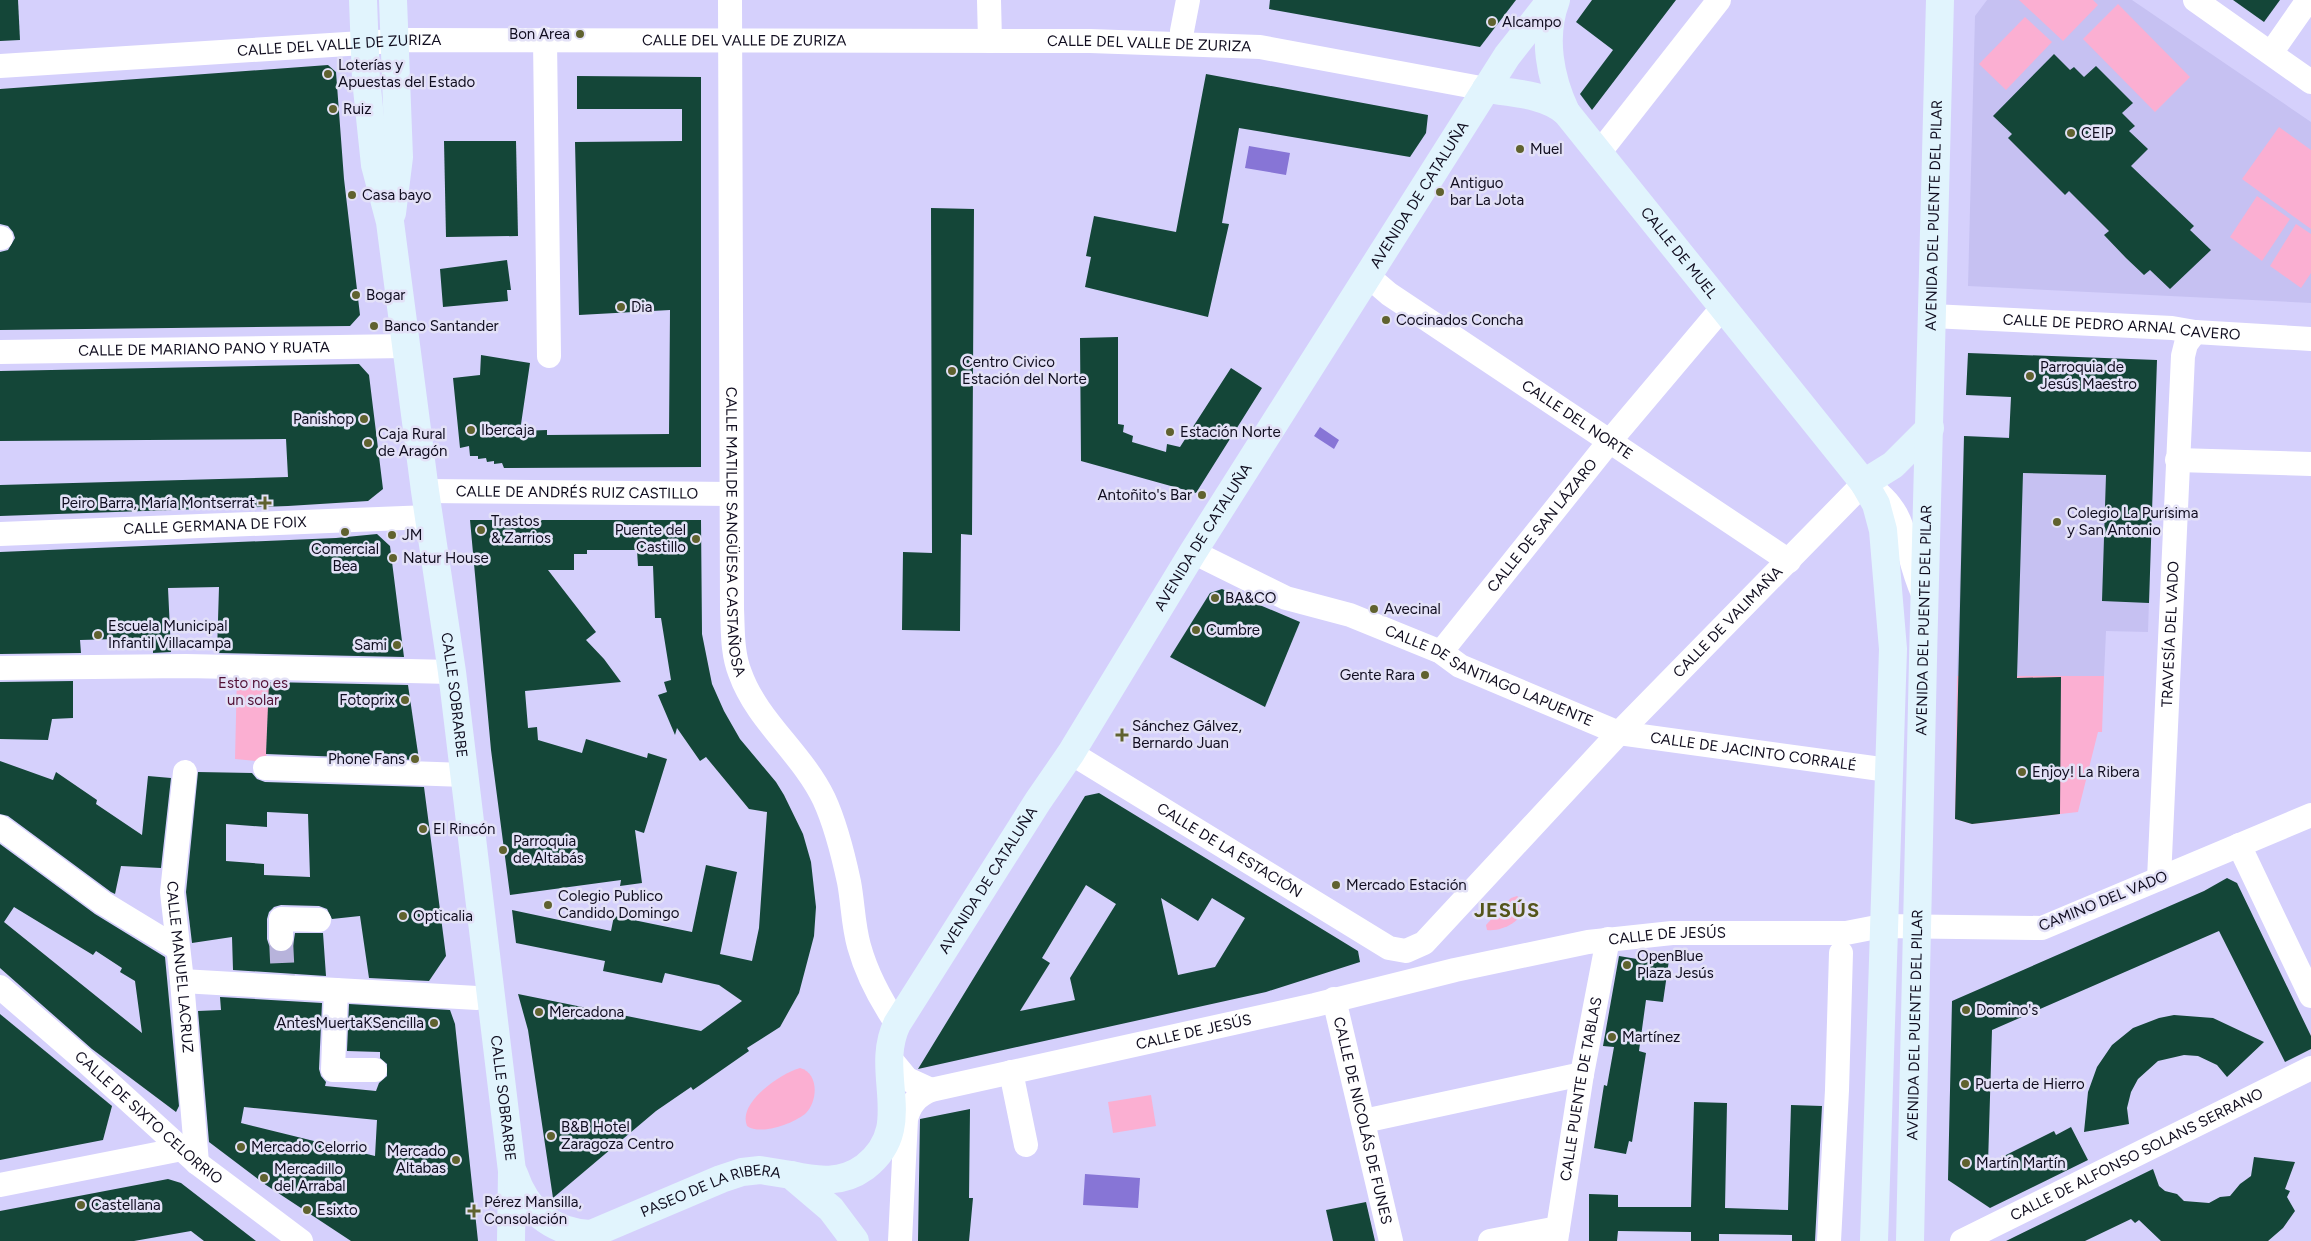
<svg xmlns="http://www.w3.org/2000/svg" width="2311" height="1241" viewBox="0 0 2311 1241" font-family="Figtree,sans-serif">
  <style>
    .built { fill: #c6c1f2 }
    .green { fill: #fbafd2 }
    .water { fill: #8775d6 }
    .building { fill: #144638; fill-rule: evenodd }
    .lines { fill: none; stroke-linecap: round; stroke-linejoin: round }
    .street-tunnel { stroke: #b7b3db; stroke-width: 24; stroke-dasharray: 24 12; stroke-linecap: butt }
    .street { stroke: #fff; stroke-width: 24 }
    .secondary { stroke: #e1f4fd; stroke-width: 28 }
    .poi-dot { fill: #60622f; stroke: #e3e1f7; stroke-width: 2 }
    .labels { text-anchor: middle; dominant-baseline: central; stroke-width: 5; stroke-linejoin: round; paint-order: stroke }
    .poi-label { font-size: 15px; fill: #100d1f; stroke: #e3e1f7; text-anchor: start }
    .street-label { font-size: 15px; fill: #100d1f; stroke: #e3e1f7 }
    .park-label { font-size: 15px; fill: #521236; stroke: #e3e1f7 }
    .district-label { font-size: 20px; font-weight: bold; letter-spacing: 1px; fill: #545519; stroke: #e3e1f7 }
  </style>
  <rect width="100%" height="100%" fill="#d5d0fc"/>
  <!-- built -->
  <g class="built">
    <polygon points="1987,0 2132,0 2311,122 2311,303 1968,286 1975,16"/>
    <polygon points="1964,436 2154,441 2148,632 2106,631 2104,676 1957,676"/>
  </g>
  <!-- green -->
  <g class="green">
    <polygon points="2019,0 2093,0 2098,5 2063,41"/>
    <polygon points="2118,4 2190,77 2155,112 2083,39"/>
    <polygon points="2025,17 2052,42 2006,90 1979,64"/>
    <polygon points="2279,127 2311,150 2311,229 2242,179"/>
    <polygon points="2257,196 2290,219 2262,261 2230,237"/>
    <polygon points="2296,224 2311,234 2311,273 2301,288 2270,266"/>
    <polygon points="237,674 270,675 266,762 235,759"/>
    <polygon points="1957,676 2104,676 2102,732 2098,732 2078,812 1972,824 1955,819"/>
    <path d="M1517 896 1522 900 1525 905C1523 921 1502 932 1487 930L1486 925 1511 898Z"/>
    <path d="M800 1068C819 1073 818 1101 806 1113 795 1123 761 1136 747 1126 737 1102 782 1073 800 1068Z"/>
    <polygon points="1151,1095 1156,1126 1113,1133 1108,1102"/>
  </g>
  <!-- water -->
  <g class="water">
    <polygon points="1249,146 1290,153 1286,175 1245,168"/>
    <polygon points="1320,427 1339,440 1334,449 1314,436"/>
    <polygon points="1085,1174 1140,1178 1138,1208 1083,1205"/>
  </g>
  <!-- building -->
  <g class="building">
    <polygon points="0,0 18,0 20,40 0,41"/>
    <polygon points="1270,0 1516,0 1480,47 1269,9"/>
    <polygon points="1592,0 1676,0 1592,110 1580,94 1613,50 1576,22"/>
    <polygon points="2233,0 2280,0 2264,22"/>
    <polygon points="2054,54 2070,70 2074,67 2084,77 2096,66 2133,103 2122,113 2135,126 2129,131 2148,149 2131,166 2194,226 2190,230 2211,250 2170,289 2150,270 2144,275 2126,258 2104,235 2109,231 2069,191 2065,195 2008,138 2012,134 1993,116"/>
    <polygon points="328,65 336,72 344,179 360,315 350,326 0,330 0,252 8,250 15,238 13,232 8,226 0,224 0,89"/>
    <polygon points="1206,74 1428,115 1426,133 1410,157 1239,128 1222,223 1229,224 1208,317 1085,287 1091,257 1086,256 1094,216 1176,232"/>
    <polygon points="577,76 701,77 701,467 504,468 502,463 494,464 494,461 487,462 486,458 478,459 478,456 470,456 469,446 460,448 453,378 480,375 481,355 530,363 520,431 547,430 547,435 669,434 670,310 579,315 575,142 682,141 682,109 577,109"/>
    <polygon points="444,141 516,141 518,236 446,237"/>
    <polygon points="931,208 974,209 972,535 961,534 960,631 902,630 903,552 932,553"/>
    <polygon points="507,260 511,290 507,290 508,301 443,307 440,269"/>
    <polygon points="1118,337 1118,424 1124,425 1123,432 1133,436 1132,442 1166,452 1167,444 1180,447 1231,368 1262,388 1196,493 1081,461 1080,338"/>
    <polygon points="1968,353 2157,360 2149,603 2102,601 2106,475 2023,473 2017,678 2061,677 2060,814 1972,824 1955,819 1964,436 2009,438 2011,397 1966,395"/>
    <polygon points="359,364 369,375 383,489 368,501 288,506 0,516 0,485 288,477 286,439 0,441 0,371"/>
    <polygon points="470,520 701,520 702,634 712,684 724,711 740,739 776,782 784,795 803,834 811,862 816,907 814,936 799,993 780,1027 747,1048 749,1051 693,1090 691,1087 656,1111 553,1198 528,1030 518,994 701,1031 742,1001 719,985 665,973 662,983 603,971 605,961 516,943 512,910 611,931 614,916 692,932 706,865 737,872 720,954 752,961 759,928 767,812 749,809 706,757 700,761 677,728 675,735 658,695 667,692 664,682 671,680 661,618 655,618 653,566 638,566 637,550 587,550 587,554 574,554 574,570 548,570 596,632 586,640 604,659 621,682 525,691 528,728 537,727 538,740 582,753 586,739 647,758 648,753 667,759 644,833 635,830 642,883 620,886 621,880 510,895 491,750"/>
    <polygon points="377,534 390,546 404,657 217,653 219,587 168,588 171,652 153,653 153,638 80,640 81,653 0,654 0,552 336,538"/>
    <polygon points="1222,589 1300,622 1265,707 1170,657 1210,593"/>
    <polygon points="73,681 73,718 52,719 48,740 0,739 0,682"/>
    <polygon points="269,682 408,685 419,760 266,754"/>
    <polygon points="0,761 53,780 56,772 97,800 96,804 142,835 148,776 171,778 161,868 121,866 115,894 111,892 8,816 0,814"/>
    <path d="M198 772 252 773 257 779 265 782 424 787 446 956 429 981 369 978 360 916 332 919 327 909 319 906 281 905 274 907 269 912 267 919V939L269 945 274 951 281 953 293 946 295 933H323L326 976 233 970 232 937 192 943 186 892ZM267 812 308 814 310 877 264 875V864L226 861V824L267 827Z"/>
    <path d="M1099 793 1358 951 1360 962 1266 992 918 1069 1085 796ZM1086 885 1116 904 1070 978 1075 1000 1020 1011 1050 963 1042 958ZM1161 898 1198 921 1212 898 1245 918 1215 967 1178 975Z"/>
    <path d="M0 844 95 914 165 957 179 1106 176 1112 92 1049 0 968ZM14 907 93 955 96 951 122 968 120 972 135 981 142 1033 4 922Z"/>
    <polygon points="2227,878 2237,883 2311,1036 2311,1049 2285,1062 2219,931 1992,1030 1988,1164 2054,1131 2056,1135 2071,1127 2088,1160 1990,1208 1948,1180 1952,1001 2204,891"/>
    <polygon points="1670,953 1663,1002 1646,1000 1639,1051 1646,1053 1632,1142 1629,1141 1626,1154 1594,1148 1604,1085 1607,1086 1614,1047 1603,1046 1619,956 1649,961 1650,954"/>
    <path d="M220 997 322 1003 319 1069 321 1076 326 1082 325 1086 376 1091 379 1083 387 1076V1064L380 1058V1052L347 1051 349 1004 450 1010 455 1024 478 1241H351L266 1185 209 1142 198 1011 221 1010ZM244 1107 377 1120 375 1156 241 1123Z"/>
    <polygon points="0,1014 112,1106 103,1140 0,1160"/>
    <polygon points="2174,1015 2213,1018 2264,1042 2227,1077 2217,1065 2198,1056 2184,1055 2158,1061 2138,1079 2131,1092 2127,1108 2129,1124 2084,1132 2088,1092 2097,1067 2112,1045 2133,1028 2159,1018"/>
    <polygon points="1694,1102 1727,1103 1725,1208 1757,1209 1788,1210 1791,1105 1822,1106 1815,1241 1792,1241 1792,1235 1719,1234 1719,1241 1691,1241 1691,1232 1618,1231 1617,1241 1589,1241 1589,1194 1618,1195 1618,1207 1691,1207"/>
    <polygon points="970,1109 969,1198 973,1198 969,1241 918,1241 920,1119"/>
    <polygon points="2254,1157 2295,1162 2285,1189 2290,1191 2287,1197 2295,1211 2283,1228 2268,1241 2161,1241 2139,1220 2135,1223 2131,1219 2085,1241 2006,1241 2153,1169 2159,1186 2165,1191 2177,1194 2184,1201 2209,1203 2220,1197 2230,1196 2240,1184 2251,1176"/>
    <polygon points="168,1179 181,1183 256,1241 204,1241 191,1231 134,1241 0,1241 0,1211"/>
    <polygon points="1366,1202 1375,1241 1333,1241 1326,1210"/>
  </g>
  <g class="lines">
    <!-- street-tunnel -->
    <polyline class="street-tunnel" points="281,939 283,981"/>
    <!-- street -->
    <g class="street">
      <path id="s1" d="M730 0 732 609C733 630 732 653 740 673 757 721 802 753 824 799 836 825 843 854 849 882 853 903 853 925 859 946 867 975 880 999 897 1024"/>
      <polyline points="989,0 990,41"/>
      <polyline points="2195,0 2311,82"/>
      <polyline points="1182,31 1188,0"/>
      <polyline points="545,39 549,356"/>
      <polyline points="2271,53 2308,0"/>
      <path id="s2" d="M0 66 410 40 1090 41 1260 47 1486 89"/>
      <polyline points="1599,153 1719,0"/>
      <polyline points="0,238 1,238"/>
      <path id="s3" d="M1368 276 1389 294 1789 561"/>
      <path id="s4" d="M1932 316 2172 328 2195 332 2311 339"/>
      <path id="s5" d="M0 352 406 346"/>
      <polyline points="2177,460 2311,464"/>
      <path id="s6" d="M425 491 731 494"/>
      <path id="s7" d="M0 534 429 517"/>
      <path id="s8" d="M1193 552 1286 598 1350 615 1441 652 1460 666 1619 733 1888 770"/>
      <path id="s9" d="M1441 652 1609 442 1723 307"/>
      <polyline points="0,668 186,666 452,672"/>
      <path id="s10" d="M1071 753 1389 948 1406 951 1424 943 1619 733 1864 483C1912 511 1902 549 1923 594"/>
      <polyline points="265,768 465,775"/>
      <path id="s11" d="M185 772 172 892 182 981 197 1163"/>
      <polyline points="0,827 103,903 177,948"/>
      <polyline points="2239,845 2311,996"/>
      <path id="s12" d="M2159 879 2183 356 2186 344 2195 332"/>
      <polyline points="281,939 281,919 319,920"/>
      <polyline points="182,981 477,998"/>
      <path id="s13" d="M0 987 84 1060 197 1163 301 1241"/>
      <polyline points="336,990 333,1070 375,1070"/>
      <path id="s14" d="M1334 999 1391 1241"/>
      <polyline points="888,1056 907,1079 931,1090"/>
      <polyline points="1011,1072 1026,1145"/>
      <polyline points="1364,1121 1582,1074"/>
      <polyline points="0,1185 182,1149"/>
      <path id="s15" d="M900 1241 906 1119C910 1104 917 1096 931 1090L1315 1005 1455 970 1588 942 1672 933H1846L1882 926 2042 928 2311 815"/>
      <polyline points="1490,1241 1558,1228"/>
      <path id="s16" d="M1556 1241 1582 1074 1608 939"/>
      <polyline points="1829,1241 1837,1090 1841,953"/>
      <path id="s17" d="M1962 1241 2311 1068"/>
    </g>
    <!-- secondary -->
    <g class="secondary">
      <path id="s18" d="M363 0 366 79 375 165 390 222 425 491 452 672 512 1171 511 1241"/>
      <path id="s19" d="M1556 0C1542 37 1550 78 1566 112L1864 483 1876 504 1883 530 1893 649 1874 1241"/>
      <path d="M1486 89C1513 93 1545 94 1566 112"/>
      <polyline points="392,213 399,157 393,0"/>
      <polyline points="1864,483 1893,465 1930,428"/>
      <path d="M514 1174C526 1210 551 1232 590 1234"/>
      <path id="s20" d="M791 1175C817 1181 842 1184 865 1167 917 1127 873 1074 897 1024L1038 801 1071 753 1193 552 1507 56 1551 0"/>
      <path id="s21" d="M575 1241 721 1179 742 1172 760 1170 791 1175 831 1209 855 1241"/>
      <path id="s22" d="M1910 1241C1920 827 1927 414 1940 0"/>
    </g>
  </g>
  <!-- markers -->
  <g class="poi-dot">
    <circle cx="1492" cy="22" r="5"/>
    <circle cx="580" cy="34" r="5"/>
    <circle cx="328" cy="74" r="5"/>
    <circle cx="333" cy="109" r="5"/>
    <circle cx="2071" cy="133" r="5"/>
    <circle cx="1520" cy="149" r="5"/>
    <circle cx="1440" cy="192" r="5"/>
    <circle cx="352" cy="195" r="5"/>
    <circle cx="356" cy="295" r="5"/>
    <circle cx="621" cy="307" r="5"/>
    <circle cx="1386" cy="320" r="5"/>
    <circle cx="374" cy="326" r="5"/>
    <circle cx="952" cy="371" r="5"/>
    <circle cx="2030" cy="376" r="5"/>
    <circle cx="364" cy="419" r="5"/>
    <circle cx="471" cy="430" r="5"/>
    <circle cx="1170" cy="432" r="5"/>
    <circle cx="368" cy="443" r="5"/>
    <circle cx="1202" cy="495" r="5"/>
    <path d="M262.5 495.5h5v5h5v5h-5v5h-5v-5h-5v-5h5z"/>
    <circle cx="2057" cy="522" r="5"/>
    <circle cx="481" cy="530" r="5"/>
    <circle cx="345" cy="532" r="5"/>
    <circle cx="392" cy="535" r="5"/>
    <circle cx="696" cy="539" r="5"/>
    <circle cx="393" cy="558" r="5"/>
    <circle cx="1215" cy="598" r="5"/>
    <circle cx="1374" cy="609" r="5"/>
    <circle cx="1196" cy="630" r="5"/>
    <circle cx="98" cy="635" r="5"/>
    <circle cx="397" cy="645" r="5"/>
    <circle cx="1425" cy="675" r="5"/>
    <circle cx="405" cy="700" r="5"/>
    <path d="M1119.5 727.5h5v5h5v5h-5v5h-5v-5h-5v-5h5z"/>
    <circle cx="415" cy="759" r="5"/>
    <circle cx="2022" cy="772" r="5"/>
    <circle cx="423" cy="829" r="5"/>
    <circle cx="503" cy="850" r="5"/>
    <circle cx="1336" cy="885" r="5"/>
    <circle cx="548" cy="905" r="5"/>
    <circle cx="403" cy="916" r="5"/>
    <circle cx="1627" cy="965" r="5"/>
    <circle cx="1966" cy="1010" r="5"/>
    <circle cx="539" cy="1012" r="5"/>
    <circle cx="434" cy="1023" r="5"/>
    <circle cx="1612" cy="1037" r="5"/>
    <circle cx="1965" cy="1084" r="5"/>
    <circle cx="551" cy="1136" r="5"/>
    <circle cx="241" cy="1147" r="5"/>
    <circle cx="456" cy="1160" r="5"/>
    <circle cx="1966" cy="1163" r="5"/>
    <circle cx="264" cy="1178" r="5"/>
    <circle cx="81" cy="1205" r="5"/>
    <circle cx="307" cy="1210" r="5"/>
    <path d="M471.5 1203.5h5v5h5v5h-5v5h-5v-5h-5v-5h5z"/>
  </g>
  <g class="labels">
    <!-- poi labels -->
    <g class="poi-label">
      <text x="1502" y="22">Alcampo</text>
      <text x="570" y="34" text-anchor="end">Bon Area</text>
      <text x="338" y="65">Loterías y<tspan x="338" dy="17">Apuestas del Estado</tspan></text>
      <text x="343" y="109">Ruiz</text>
      <text x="2081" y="133">CEIP</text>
      <text x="1530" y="149">Muel</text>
      <text x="1450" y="183">Antiguo<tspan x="1450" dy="17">bar La Jota</tspan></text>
      <text x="362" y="195">Casa bayo</text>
      <text x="366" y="295">Bogar</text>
      <text x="631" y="307">Dia</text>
      <text x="1396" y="320">Cocinados Concha</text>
      <text x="384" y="326">Banco Santander</text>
      <text x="962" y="362">Centro Civico<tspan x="962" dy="17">Estación del Norte</tspan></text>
      <text x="2040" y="367">Parroquia de<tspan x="2040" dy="17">Jesús Maestro</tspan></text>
      <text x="354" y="419" text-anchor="end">Panishop</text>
      <text x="481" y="430">Ibercaja</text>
      <text x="1180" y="432">Estación Norte</text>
      <text x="378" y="434">Caja Rural<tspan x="378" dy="17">de Aragón</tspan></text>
      <text x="1192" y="495" text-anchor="end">Antoñito's Bar</text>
      <text x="255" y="503" text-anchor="end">Peiro Barra, María Montserrat</text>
      <text x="2067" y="513">Colegio La Purísima<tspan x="2067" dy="17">y San Antonio</tspan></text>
      <text x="491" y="521">Trastos<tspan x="491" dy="17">&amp; Zarrios</tspan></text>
      <text x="686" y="530" text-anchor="end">Puente del<tspan x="686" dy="17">Castillo</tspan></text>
      <text x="402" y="535">JM</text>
      <text x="345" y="549" text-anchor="middle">Comercial<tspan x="345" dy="17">Bea</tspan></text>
      <text x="403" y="558">Natur House</text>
      <text x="1225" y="598">BA&amp;CO</text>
      <text x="1384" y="609">Avecinal</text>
      <text x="108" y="626">Escuela Municipal<tspan x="108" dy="17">Infantil Villacampa</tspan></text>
      <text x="1206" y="630">Cumbre</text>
      <text x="387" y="645" text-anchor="end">Sami</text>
      <text x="1415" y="675" text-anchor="end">Gente Rara</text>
      <text x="395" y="700" text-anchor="end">Fotoprix</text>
      <text x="1132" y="726">Sánchez Gálvez,<tspan x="1132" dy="17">Bernardo Juan</tspan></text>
      <text x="405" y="759" text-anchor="end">Phone Fans</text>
      <text x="2032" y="772">Enjoy! La Ribera</text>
      <text x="433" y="829">El Rincón</text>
      <text x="513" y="841">Parroquia<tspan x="513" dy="17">de Altabás</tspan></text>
      <text x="1346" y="885">Mercado Estación</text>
      <text x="558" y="896">Colegio Publico<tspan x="558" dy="17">Candido Domingo</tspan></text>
      <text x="413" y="916">Opticalia</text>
      <text x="1637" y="956">OpenBlue<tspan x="1637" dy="17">Plaza Jesús</tspan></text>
      <text x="1976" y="1010">Domino's</text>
      <text x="549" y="1012">Mercadona</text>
      <text x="424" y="1023" text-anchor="end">AntesMuertaKSencilla</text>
      <text x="1622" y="1037">Martínez</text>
      <text x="1975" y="1084">Puerta de Hierro</text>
      <text x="561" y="1127">B&amp;B Hotel<tspan x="561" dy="17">Zaragoza Centro</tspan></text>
      <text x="251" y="1147">Mercado Celorrio</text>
      <text x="446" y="1151" text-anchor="end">Mercado<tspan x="446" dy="17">Altabas</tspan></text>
      <text x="1976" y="1163">Martín Martín</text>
      <text x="274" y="1169">Mercadillo<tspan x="274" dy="17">del Arrabal</tspan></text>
      <text x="484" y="1202">Pérez Mansilla,<tspan x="484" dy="17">Consolación</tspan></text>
      <text x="91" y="1205">Castellana</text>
      <text x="317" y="1210">Esixto</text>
    </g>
    <!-- street labels -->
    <g class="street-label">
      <text stroke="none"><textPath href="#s2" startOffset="745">CALLE DEL VALLE DE ZURIZA</textPath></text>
      <text stroke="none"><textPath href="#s2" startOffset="1150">CALLE DEL VALLE DE ZURIZA</textPath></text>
      <text stroke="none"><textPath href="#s2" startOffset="340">CALLE DEL VALLE DE ZURIZA</textPath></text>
      <text stroke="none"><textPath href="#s20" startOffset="1210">AVENIDA DE CATALUÑA</textPath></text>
      <text stroke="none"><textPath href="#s22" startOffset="1026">AVENIDA DEL PUENTE DEL PILAR</textPath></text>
      <text stroke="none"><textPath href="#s19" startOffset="296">CALLE DE MUEL</textPath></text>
      <text stroke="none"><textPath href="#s4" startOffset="190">CALLE DE PEDRO ARNAL CAVERO</textPath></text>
      <text stroke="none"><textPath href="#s5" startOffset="204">CALLE DE MARIANO PANO Y RUATA</textPath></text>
      <text stroke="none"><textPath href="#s3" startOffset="254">CALLE DEL NORTE</textPath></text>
      <text stroke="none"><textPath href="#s6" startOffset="152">CALLE DE ANDRÉS RUIZ CASTILLO</textPath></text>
      <text stroke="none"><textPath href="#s9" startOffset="162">CALLE DE SAN LÁZARO</textPath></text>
      <text stroke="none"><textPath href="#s7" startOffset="215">CALLE GERMANA DE FOIX</textPath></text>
      <text stroke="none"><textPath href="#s1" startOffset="532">CALLE MATILDE SANGÜESA CASTAÑOSA</textPath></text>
      <text stroke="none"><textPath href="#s20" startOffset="805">AVENIDA DE CATALUÑA</textPath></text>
      <text stroke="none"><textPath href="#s22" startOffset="621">AVENIDA DEL PUENTE DEL PILAR</textPath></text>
      <text stroke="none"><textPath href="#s10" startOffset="852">CALLE DE VALIMAÑA</textPath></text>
      <text stroke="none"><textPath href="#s12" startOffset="245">TRAVESÍA DEL VADO</textPath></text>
      <text stroke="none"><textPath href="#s8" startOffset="322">CALLE DE SANTIAGO LAPUENTE</textPath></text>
      <text stroke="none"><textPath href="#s18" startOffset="702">CALLE SOBRARBE</textPath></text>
      <text stroke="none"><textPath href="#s8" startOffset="600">CALLE DE JACINTO CORRALÉ</textPath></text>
      <text stroke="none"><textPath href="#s10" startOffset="186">CALLE DE LA ESTACIÓN</textPath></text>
      <text stroke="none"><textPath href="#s20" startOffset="400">AVENIDA DE CATALUÑA</textPath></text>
      <text transform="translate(2103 901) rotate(-22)">CAMINO DEL VADO</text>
      <text stroke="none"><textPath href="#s15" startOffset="915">CALLE DE JESÚS</textPath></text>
      <text stroke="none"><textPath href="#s11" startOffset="196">CALLE MANUEL LACRUZ</textPath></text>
      <text stroke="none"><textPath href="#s22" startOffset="216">AVENIDA DEL PUENTE DEL PILAR</textPath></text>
      <text stroke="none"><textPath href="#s15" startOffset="431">CALLE DE JESÚS</textPath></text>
      <text stroke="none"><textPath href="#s16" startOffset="154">CALLE PUENTE DE TABLAS</textPath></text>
      <text stroke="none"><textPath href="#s18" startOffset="1108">CALLE SOBRARBE</textPath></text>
      <text stroke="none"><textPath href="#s13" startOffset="198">CALLE DE SIXTO CELORRIO</textPath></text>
      <text stroke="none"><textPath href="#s14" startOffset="125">CALLE DE NICOLÁS DE FUNES</textPath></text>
      <text stroke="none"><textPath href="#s17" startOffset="195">CALLE DE ALFONSO SOLANS SERRANO</textPath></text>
      <text stroke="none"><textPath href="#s21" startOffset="146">PASEO DE LA RIBERA</textPath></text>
    </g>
    <!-- park labels -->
    <g class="park-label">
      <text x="253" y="683">Esto no es<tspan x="253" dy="17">un solar</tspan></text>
    </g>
    <!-- district labels -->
    <g class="district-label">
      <text x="1507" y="910">JESÚS</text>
    </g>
  </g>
</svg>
